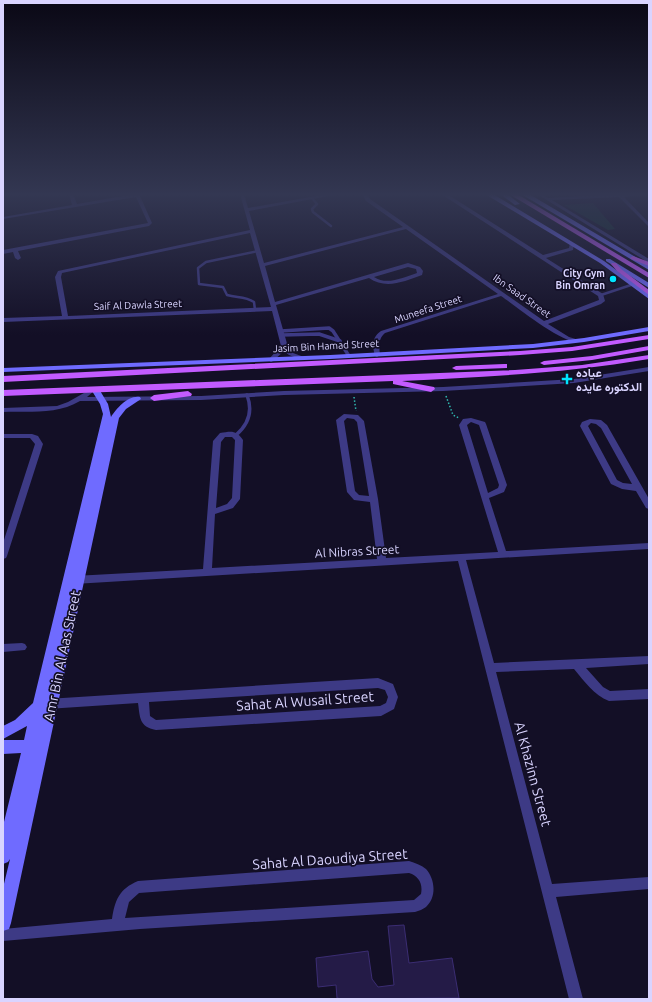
<svg xmlns="http://www.w3.org/2000/svg" width="652" height="1002" viewBox="0 0 652 1002" font-family="Ubuntu,Vazirmatn,sans-serif">
  <style>
    .green { fill: #12302f }
    .building { fill: #241b47; stroke: #3b2d73 }
    .lines { fill: none; stroke-linecap: round; stroke-linejoin: round }
    .path { stroke: #2fb8b0; stroke-width: 1.5; stroke-dasharray: 1.5 2; stroke-linecap: butt }
    .lane-far1 { stroke: #3d3a85; stroke-width: 2.5 }
    .lane { stroke: #3d3a85; stroke-width: 3.5 }
    .street { fill: #3d3a85; fill-rule: evenodd }
    .secondary { fill: #6f6bff; fill-rule: evenodd }
    .primary { fill: #c25bff; fill-rule: evenodd }
    .poi-dot { fill: #00e5ff; stroke: #130f26; stroke-width: 1.5 }
    .labels { text-anchor: middle; dominant-baseline: central; stroke-width: 3.5; stroke-linejoin: round; paint-order: stroke }
    .far-poi-label { font-size: 10px; font-weight: bold; fill: #d9d4ff; stroke: #130f26; text-anchor: end }
    .far-street-label { font-size: 10px; fill: #d9d4ff; stroke: #130f26 }
    .poi-label { font-size: 12px; font-weight: bold; fill: #d9d4ff; stroke: #130f26; text-anchor: start }
    .street-label { font-size: 12px; fill: #d9d4ff; stroke: #130f26 }
    .near-street-label { font-size: 14px; fill: #d9d4ff; stroke: #130f26 }
  </style>
  <rect width="100%" height="100%" fill="#130f26"/>
  <!-- green -->
  <polygon class="green" points="593,203 615,229 608,230 564,205"/>
  <!-- building -->
  <polygon class="building" points="404,925 409,963 452,958 459,998 342,999 337,998 336,985 318,987 316,958 368,951 372,979 378,987 394,985 388,926"/>
  <g class="lines">
    <!-- path -->
    <g class="path">
      <polyline points="446,396 453,415 459,418"/>
      <polyline points="354,397 356,411"/>
    </g>
    <!-- lane-far1 -->
    <g class="lane-far1">
      <polyline points="312,198 317,204 312,209 313,212 331,226"/>
      <polyline points="601,295 631,285"/>
      <path d="M255 310 254 302C245 296 237 298 227 295L223 287 199 284 198 268 206 262 258 251"/>
    </g>
    <!-- lane -->
    <g class="lane">
      <polyline points="281,331 329,328 333,331 349,356"/>
      <polyline points="282,335 319,334 340,341"/>
      <path d="M236 435C249 424 253 411 247 395"/>
    </g>
    <!-- street -->
    <g class="street">
      <polygon points="69,194 73,194 77,204 134,194 146,194 140,196 152,223 149,226 18,251 21,258 18,260 15,258 13,252 3,254 3,250 148,223 136,197 3,219 3,217 72,205"/>
      <path d="M240 194H244L248 208 327 194H339L249 211 264 263 403 227 366 201 362 194H367L370 199 544 321 599 300 598 296 441 194H447L543 255 569 248 570 243H574L573 250 546 258 603 294 605 301 601 304 548 324 569 337 579 340V342C562 344 517 307 501 296L385 333C378 339 379 346 380 355L377 357 375 356C372 346 372 337 381 331L498 294 406 229 265 266 275 302 408 263 420 267 423 271 422 275C405 281 386 290 369 278L276 305 288 347 293 353 304 357V359L302 360 289 355 284 351 273 361 271 362 268 360 281 346 272 311 3 322V318L62 316 55 277 58 271 250 230ZM250 233 271 307 68 316 61 277 62 273ZM408 267 416 269 417 273C404 277 387 286 374 277Z"/>
      <polygon points="537,194 543,194 548,198 612,194 649,194 624,197 649,223 649,227 619,197 552,200 649,259 649,263"/>
      <path d="M649 367V371L574 383 443 391 284 395 201 400 80 401C57 415 28 411 3 412V408L57 406 68 402 91 389 94 391 87 397 201 396 284 391 443 387 574 379Z"/>
      <path d="M344 414 358 415 364 421 378 499 386 558 498 552 459 425 463 419 471 418 485 422 486 424 507 485 504 492 489 498 506 551 649 543V549L466 560 494 663 649 656V664L586 668 603 687 610 691 649 689V699L609 701C594 695 584 681 574 669L496 672 552 884 649 877V889L556 897 583 999H569L458 561 74 584 71 583 70 580 71 577 74 576 203 569 213 441 220 433C232 431 236 430 243 440L240 499 233 508 215 514 212 568 377 559 370 502 354 500 347 492 336 420ZM347 418 354 419 357 422 369 496 359 495 355 491 344 421ZM471 422 479 425 499 485 498 488 488 493 467 425ZM225 437H232L235 440 232 498 227 504 216 508 221 442Z"/>
      <path d="M590 419 601 420 607 425 649 499V509L646 508 636 491 622 489 611 484 580 426 582 422ZM591 423 596 424 601 428 632 484 623 483 617 480 588 426Z"/>
      <polygon points="3,434 32,434 38,436 43,444 7,556 6,558 3,559 3,543 35,444 30,438 3,438"/>
      <polygon points="22,643 25,644 27,647 25,650 3,652 3,644"/>
      <path d="M378 678 393 684 398 697 394 709 381 716 156 730C139 727 140 717 138 703L47 709 43 707 42 704 43 701 47 699ZM378 688 385 690 388 697 386 703 380 706 156 720 150 716 149 702Z"/>
      <path d="M409 861C415 863 421 865 426 869 435 879 437 897 426 907 423 909 419 911 415 912L140 929 3 941V929L112 919C115 900 119 889 138 881ZM409 873C419 876 423 884 421 894L414 900 125 918 129 902 139 893Z"/>
    </g>
    <!-- secondary -->
    <g class="secondary">
      <polygon points="485,194 493,194 604,261 649,294 649,299 600,263"/>
      <polygon points="500,194 507,194 520,204 515,205"/>
      <polygon points="521,194 529,194 649,265 649,270"/>
      <polygon points="606,259 610,259 649,283 649,288 606,261"/>
      <polygon points="649,327 649,331 584,342 533,348 330,359 3,372 3,368 330,355 533,344 584,338"/>
      <path d="M96 388 99 389 108 404 111 417C117 408 128 395 140 397L141 399 126 409 119 418 11 923 9 929 3 931V888L10 859 8 862 3 864V826L21 753 3 754V740H24L27 726 3 739V726L15 720 33 703 103 414 100 404 92 391Z"/>
    </g>
    <!-- primary -->
    <g class="primary">
      <polygon points="509,194 517,194 649,273 649,278"/>
      <polygon points="633,256 649,262 649,266 631,259 630,258"/>
      <polygon points="612,263 616,263 621,269 649,290 649,295 617,271 611,264"/>
      <polygon points="649,335 649,339 572,351 520,355 3,382 3,376 520,351 572,347"/>
      <polygon points="649,346 649,350 592,360 544,365 540,363 544,361 592,356"/>
      <path d="M649 355V359C567 373 485 377 402 381L434 387 435 389 431 392 393 384V381L3 396V390L515 370 582 365Z"/>
      <polygon points="504,364 507,364 507,368 456,370 452,368 456,366"/>
      <polygon points="188,391 192,394 191,396 154,401 150,398 154,395"/>
    </g>
  </g>
  <!-- sky -->
  <linearGradient id="sky" x2="0" y2="1"><stop stop-color="#0a0815"/><stop offset="0.58" stop-color="#333752"/><stop offset="1" stop-color="#333752" stop-opacity="0"/></linearGradient>
  <rect width="652" height="335" fill="url(#sky)"/>
  <!-- markers -->
  <g class="poi-dot">
    <circle cx="613" cy="279" r="4"/>
    <path d="M565 373h4v4h4v4h-4v4h-4v-4h-4v-4h4z"/>
  </g>
  <g class="labels">
    <!-- far-poi labels -->
    <g class="far-poi-label">
      <text x="605" y="273">City Gym<tspan x="605" dy="12">Bin Omran</tspan></text>
    </g>
    <!-- far-street labels -->
    <g class="far-street-label">
      <text transform="translate(522 296) rotate(35)">Ibn Saad Street</text>
      <text transform="translate(138 305) rotate(-2)">Saif Al Dawla Street</text>
      <text transform="translate(428 309) rotate(-18)">Muneefa Street</text>
      <text transform="translate(326 346) rotate(-3)">Jasim Bin Hamad Street</text>
    </g>
    <!-- poi labels -->
    <g class="poi-label">
      <text x="576" y="372">عياده<tspan x="576" dy="14">الدكتوره عايده</tspan></text>
    </g>
    <!-- street labels -->
    <g class="street-label">
      <text transform="translate(357 551) rotate(-3)">Al Nibras Street</text>
    </g>
    <!-- near-street labels -->
    <g class="near-street-label">
      <text transform="translate(62 656) rotate(-78)">Amr Bin Al Aas Street</text>
      <text transform="translate(305 701) rotate(-4)">Sahat Al Wusail Street</text>
      <text transform="translate(533 774) rotate(75)">Al Khazinn Street</text>
      <text transform="translate(330 859) rotate(-4)">Sahat Al Daoudiya Street</text>
    </g>
  </g>
  <!-- border -->
  <rect width="652" height="1002" fill="none" stroke="#d9d4ff" stroke-width="8"/>
</svg>
